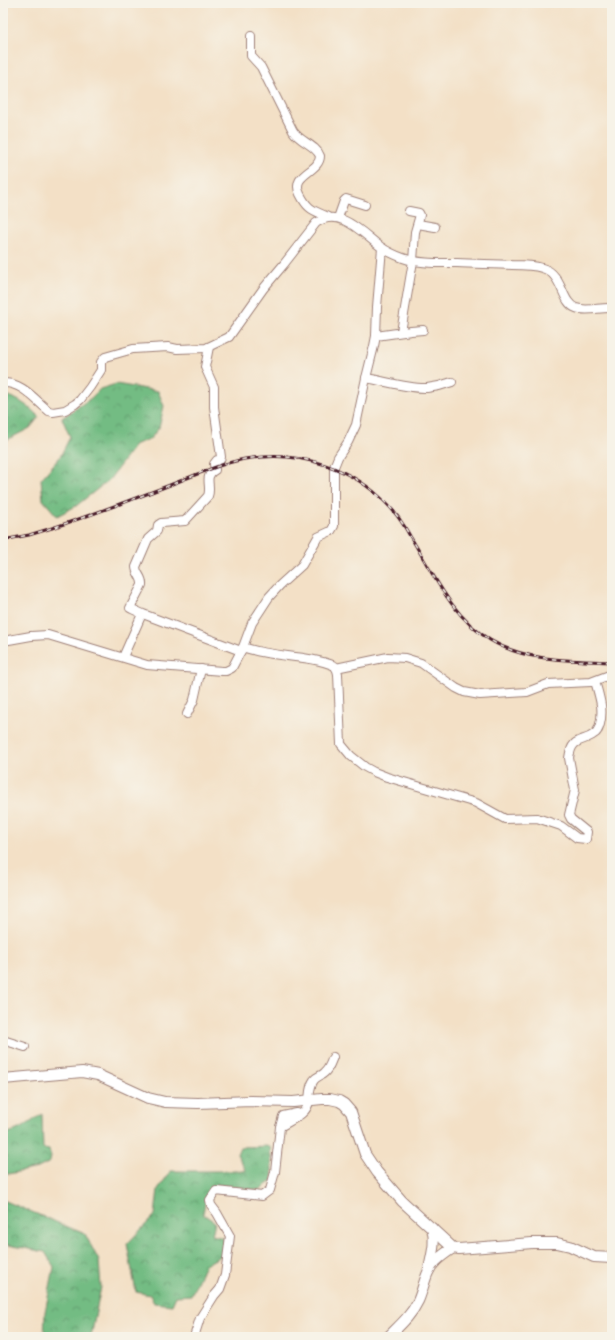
<svg xmlns="http://www.w3.org/2000/svg" width="615" height="1340" viewBox="0 0 615 1340" font-family="'IM FELL Double Pica',serif">
  <style>
    .forest { fill: url(#forest-crowns); stroke: #5e6e57 }
    .lines { fill: none; stroke-linecap: round; stroke-linejoin: round }
    .minor-casing { stroke: #9e8078; stroke-width: 10 }
    .major-casing { stroke: #9e8078; stroke-width: 12 }
    .minor { stroke: #fff; stroke-width: 8 }
    .major { stroke: #fff; stroke-width: 10 }
    .rail-casing { stroke: #4a1f2b; stroke-width: 3 }
    .rail { stroke: #f7f3e8; stroke-width: 1.5; stroke-dasharray: 4.5; stroke-linecap: butt }
  </style>
  <defs>
    <pattern id="forest-crowns" width="20" height="18" patternUnits="userSpaceOnUse"><rect width="20" height="18" fill="#73bc83"/><path d="M2 6a3 3 0 1 1 6 0M12 15a3 3 0 1 1 6 0" fill="none" stroke="#60986b"/></pattern>
  </defs>
  <rect width="100%" height="100%" fill="#f7f3e8"/>
  <filter id="ink" filterUnits="userSpaceOnUse"><feTurbulence type="fractalNoise" baseFrequency=".025" numOctaves="2"/><feDisplacementMap in="SourceGraphic" scale="8" xChannelSelector="R" yChannelSelector="G"/><feConvolveMatrix kernelMatrix="1 2 1 2 8 2 1 2 1" color-interpolation-filters="sRGB"/></filter>
  <filter id="wash" filterUnits="userSpaceOnUse"><feTurbulence type="fractalNoise" baseFrequency=".012" numOctaves="4" result="noise"/><feDisplacementMap in="SourceGraphic" scale="16" xChannelSelector="R" yChannelSelector="G"/><feGaussianBlur stdDeviation="0.9" result="paint"/><feColorMatrix in="noise" values="0 0 0 0 0 0 0 0 0 0 0 0 0 0 0 0 0 1.4 0 .05"/><feComposite in="paint" operator="in"/></filter>
  <g filter="url(#wash)">
    <rect width="100%" height="100%" fill="#f3e0c6"/>
    <!-- forest -->
    <g class="forest">
      <polygon points="116,384 158,391 164,406 159,428 150,439 136,444 109,480 76,506 57,516 43,500 41,479 60,457 70,437 62,418 91,398 100,389"/>
      <path d="M3 394C17 398 29 406 39 417L30 428 3 442Z"/>
      <path d="M42 1114 43 1149 49 1150 51 1156 50 1162 38 1168 3 1175V1134C20 1131 29 1123 42 1114Z"/>
      <polygon points="270,1146 273,1180 259,1190 220,1185 207,1191 203,1214 215,1222 212,1235 224,1238 222,1255 205,1265 191,1295 176,1296 172,1305 154,1303 150,1295 136,1292 127,1244 155,1215 158,1189 171,1171 246,1171 237,1154 240,1147"/>
      <polygon points="3,1200 85,1234 99,1261 101,1287 91,1337 44,1337 45,1312 54,1267 45,1252 3,1244"/>
    </g>
  </g>
  <g filter="url(#ink)">
    <g class="lines">
      <!-- minor casing -->
      <g class="minor-casing">
        <g id="minor">
          <path d="M251 36V56L261 67 293 131C300 142 316 145 320 156 320 172 290 174 300 194 308 210 313 210 328 217"/>
          <polyline points="338,218 344,201 346,199 365,205"/>
          <polyline points="418,224 435,227"/>
          <polyline points="401,332 413,261 415,232 420,215 419,213 409,211"/>
          <polyline points="376,336 411,331 423,330"/>
          <path d="M209 347 205 367 214 387V407L221 457 220 460H217L214 464 215 470C203 476 212 486 208 496L185 521 161 523 158 525 157 531 148 539 136 567C136 574 143 577 142 585L130 608 132 609 143 614 241 651"/>
          <path d="M366 378C385 381 408 389 427 388 436 387 444 385 452 382"/>
          <path d="M3 383C22 382 35 400 49 411L53 412 65 410 75 404 80 400 90 387 101 370V362L105 357 133 349 168 347 177 349 206 348 229 337 263 289 284 264 316 223C340 206 363 234 381 247 388 252 395 255 403 258 420 264 439 263 457 263 475 264 494 264 512 265 521 265 533 265 542 268 563 273 561 303 576 308 586 312 601 307 612 308"/>
          <polyline points="3,641 31,636 48,635 147,665 222,671 226,671 232,668 243,647 252,623 269,597 280,585 302,565 318,537 331,531 334,526 334,467 338,457 348,442 356,425 366,378 374,346 376,336 377,307 382,248"/>
          <path d="M243 647C272 658 306 654 335 666L337 670 338 674 341 744 351 756 365 767 374 772 387 777 476 803 505 819 537 818 561 826 577 838 586 839 587 832 571 819 569 815 575 790 569 758C572 736 583 743 594 734 598 732 599 728 600 724 604 708 599 696 595 681"/>
          <polyline points="123,657 142,614"/>
          <polyline points="336,668 388,657 405,658 421,663 456,688 464,692 480,695 527,692 548,684 591,682 612,674"/>
          <polyline points="187,714 194,700 201,669"/>
          <polyline points="3,1040 25,1047"/>
          <polyline points="280,1127 283,1116 297,1113"/>
          <path d="M194 1337 200 1318 214 1296 220 1289 225 1275 230 1236 217 1213 211 1205 210 1200 216 1191 262 1196 270 1190 275 1172 280 1127C291 1120 308 1114 309 1101 310 1093 309 1087 314 1080 317 1076 321 1076 324 1073 329 1069 331 1062 333 1057"/>
        </g>
      </g>
      <!-- major casing -->
      <g class="major-casing">
        <g id="major">
          <polyline points="3,1079 82,1072 98,1075 148,1098 165,1102 198,1103 251,1101 293,1102 322,1099 330,1099 339,1101 344,1104 351,1112 365,1154 377,1172 402,1201 453,1248 459,1249 532,1243 557,1243 570,1246 594,1257 612,1258"/>
          <path d="M429 1269C432 1254 436 1242 432 1228"/>
          <path d="M388 1337C399 1326 411 1316 418 1301 424 1288 425 1271 436 1261 441 1256 447 1252 453 1248"/>
        </g>
      </g>
      <!-- minor -->
      <use href="#minor" class="minor"/>
      <!-- major -->
      <use href="#major" class="major"/>
      <!-- rail casing -->
      <g class="rail-casing">
        <path id="rail" d="M3 540 29 535 52 528C92 515 131 500 170 485 196 475 225 461 252 458 301 451 353 468 387 504 396 513 404 525 410 536 433 573 451 616 490 640 526 662 571 660 612 662"/>
      </g>
      <!-- rail -->
      <use href="#rail" class="rail"/>
    </g>
  </g>
  <!-- margin -->
  <rect width="615" height="1340" fill="none" stroke="#f7f3e8" stroke-width="16"/>
</svg>
